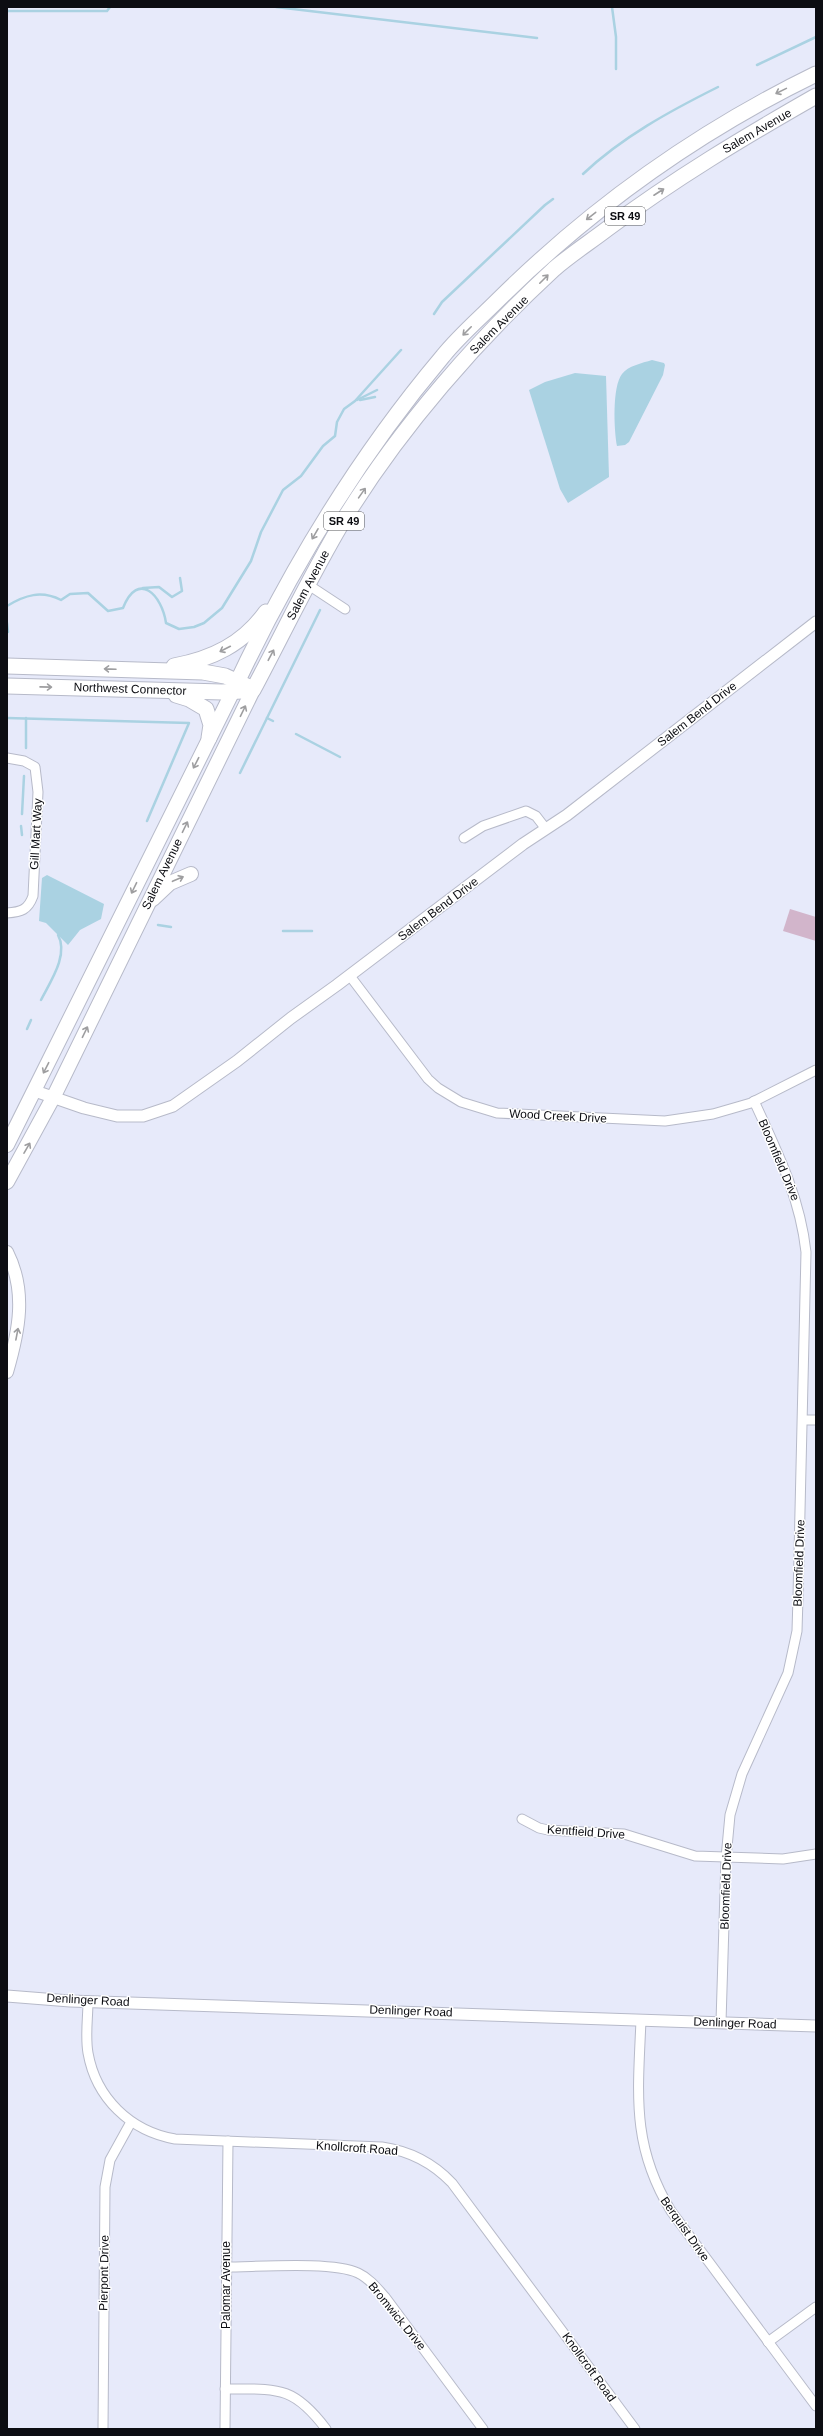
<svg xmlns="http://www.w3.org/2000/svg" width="823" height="2436" viewBox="0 0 823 2436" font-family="Helvetica,sans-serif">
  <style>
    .green { fill: #d2b5cb }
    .water { fill: #aad2e2 }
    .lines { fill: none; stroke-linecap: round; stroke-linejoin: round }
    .stream { stroke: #aad2e2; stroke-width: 2.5 }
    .minor-casing { stroke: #b7bac9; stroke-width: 11 }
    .tertiary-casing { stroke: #b7bac9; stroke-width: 13 }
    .secondary-casing { stroke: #b7bac9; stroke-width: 14 }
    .primary-casing { stroke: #b7bac9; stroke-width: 16 }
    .trunk-casing { stroke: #b7bac9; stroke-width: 17 }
    .minor { stroke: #fff; stroke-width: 9 }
    .tertiary { stroke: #fff; stroke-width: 11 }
    .secondary { stroke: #fff; stroke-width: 12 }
    .primary { stroke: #fff; stroke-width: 14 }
    .trunk { stroke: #fff; stroke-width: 15 }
    .oneway { stroke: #9e9ea0 }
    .labels { text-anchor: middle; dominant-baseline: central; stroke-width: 3; stroke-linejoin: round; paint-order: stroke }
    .shield { fill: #fff; stroke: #555659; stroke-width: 1 }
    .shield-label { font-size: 11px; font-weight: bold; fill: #0c0d12 }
    .street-label { font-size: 12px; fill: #0c0d12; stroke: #fff }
  </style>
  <rect width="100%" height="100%" fill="#e7eafa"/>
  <!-- green -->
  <polygon class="green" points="790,909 816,917 816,941 783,931"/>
  <!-- water -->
  <g class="water">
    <path d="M652 360 664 363 665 365 663 375 629 442 625 445 617 446C614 430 612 387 622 374 628 366 642 363 652 360Z"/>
    <polygon points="575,373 606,376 609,477 568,503 560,489 529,390 545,382"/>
    <polygon points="47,875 104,904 101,919 80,930 68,945 46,923 39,921 42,878"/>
  </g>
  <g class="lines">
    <!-- stream -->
    <g class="stream">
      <polyline points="276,7 537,38"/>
      <polyline points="612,7 616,37 616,69"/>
      <polyline points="7,11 107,11 110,7"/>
      <polyline points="757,65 816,37"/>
      <path d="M583 174C622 137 670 111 718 87"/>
      <polyline points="434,314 442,302 545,205 553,199"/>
      <polyline points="357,400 377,390"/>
      <polyline points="360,400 375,397"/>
      <polyline points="143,588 159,587 172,597 182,591 180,578"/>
      <path d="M7 606C25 595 41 590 61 600L70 594 88 593 108 611 123 608C138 570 162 595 166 623L179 629 194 627 204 623 222 608 251 561 261 532 283 490 301 476 323 446 335 436 337 422 344 409 355 401 401 350"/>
      <polyline points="7,623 8,632"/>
      <polyline points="7,718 189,723 147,821"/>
      <polyline points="267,718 273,721"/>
      <polyline points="296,734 340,757"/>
      <polyline points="26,748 26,718"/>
      <polyline points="240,773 320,610"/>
      <polyline points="22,814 24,776"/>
      <polyline points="21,826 22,835"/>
      <polyline points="158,925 171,927"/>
      <polyline points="283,931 312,931"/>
      <path d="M41 1000C50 982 69 955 58 935"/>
      <polyline points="27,1029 31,1020"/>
    </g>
    <!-- minor casing -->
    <g class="minor-casing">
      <g id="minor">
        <polyline points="307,584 345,609"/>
        <path d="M7 758 24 761 35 767 38 792 33 896C28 910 21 912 7 913"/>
        <polyline points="464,838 483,826 526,811 536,816 546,829"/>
        <polyline points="350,976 428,1079 438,1088 461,1102 497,1113 665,1121 713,1114 751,1103 816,1070"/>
        <polyline points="803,1420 816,1420"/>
        <polyline points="522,1819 539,1828 548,1830 624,1834 695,1856 783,1859 816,1854"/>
        <path d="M88 2001C88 2018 85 2036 88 2053 96 2098 130 2131 175 2139L382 2147C410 2151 432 2162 452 2183L635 2429"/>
        <path d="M641 2020C638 2094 631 2145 671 2211L816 2406"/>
        <path d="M721 2022 726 1858 730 1815 742 1774 788 1673 797 1631 798 1597 806 1252C800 1197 777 1151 754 1101"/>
        <path d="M226 2267C257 2267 333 2261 358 2273 369 2278 377 2288 385 2297L483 2429"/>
        <polyline points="768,2342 816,2307"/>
        <path d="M225 2389C277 2389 293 2385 326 2429"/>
        <polyline points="103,2429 105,2187 110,2160 131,2122"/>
        <polyline points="225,2429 228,2141"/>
      </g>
    </g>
    <!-- tertiary casing -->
    <g class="tertiary-casing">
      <g id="tertiary">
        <polyline points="35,1091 84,1108 117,1116 143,1116 173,1106 237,1061 291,1018 337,985 523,844 567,815 816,622"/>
        <polyline points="7,1996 70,2001 816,2026"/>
      </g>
    </g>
    <!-- secondary casing -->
    <g class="secondary-casing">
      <path id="secondary" d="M7 1252C27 1291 19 1331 7 1372"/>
    </g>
    <!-- primary casing -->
    <g class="primary-casing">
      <g id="primary">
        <polyline points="153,899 170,883 191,874"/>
        <polyline points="7,1145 233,691"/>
        <polyline points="7,1182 54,1096 253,690"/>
      </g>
    </g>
    <!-- trunk casing -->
    <g class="trunk-casing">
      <g id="trunk">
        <polyline points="7,666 203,672 225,676 247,686"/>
        <path d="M174 666C212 659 243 644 266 612"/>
        <polyline points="7,686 222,692 242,691"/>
        <path d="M253 690C284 632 312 572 346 516 401 427 477 340 554 269 570 255 590 242 607 229 674 179 744 137 816 96"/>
        <path d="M233 691C289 571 357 458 443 356 459 336 480 318 498 300 591 208 699 131 816 74"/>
        <polyline points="176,695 189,699 206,709 211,725 209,738"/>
      </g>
    </g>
    <!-- minor -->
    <use href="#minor" class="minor"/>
    <!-- tertiary -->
    <use href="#tertiary" class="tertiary"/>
    <!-- secondary -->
    <use href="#secondary" class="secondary"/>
    <!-- primary -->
    <use href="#primary" class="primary"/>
    <!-- trunk -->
    <use href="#trunk" class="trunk"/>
  </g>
  <!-- one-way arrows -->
  <defs><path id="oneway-shaft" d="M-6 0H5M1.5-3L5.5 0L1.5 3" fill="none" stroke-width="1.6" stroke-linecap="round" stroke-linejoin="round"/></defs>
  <g class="oneway">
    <use href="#oneway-shaft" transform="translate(781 91) rotate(154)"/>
    <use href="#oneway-shaft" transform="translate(659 192) rotate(-33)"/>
    <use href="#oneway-shaft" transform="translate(591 216) rotate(142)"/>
    <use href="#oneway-shaft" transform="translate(544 279) rotate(-45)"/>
    <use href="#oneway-shaft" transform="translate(467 331) rotate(135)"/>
    <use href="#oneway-shaft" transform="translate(362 493) rotate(-55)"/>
    <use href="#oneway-shaft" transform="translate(315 534) rotate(120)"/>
    <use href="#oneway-shaft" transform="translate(225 649) rotate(153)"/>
    <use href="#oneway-shaft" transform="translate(271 655) rotate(-62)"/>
    <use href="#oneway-shaft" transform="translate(110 669) rotate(-178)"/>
    <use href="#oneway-shaft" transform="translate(46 687) rotate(1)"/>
    <use href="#oneway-shaft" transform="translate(243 711) rotate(-64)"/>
    <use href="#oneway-shaft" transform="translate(196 763) rotate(117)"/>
    <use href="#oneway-shaft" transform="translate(185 827) rotate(-64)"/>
    <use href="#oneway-shaft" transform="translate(178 879) rotate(-23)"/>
    <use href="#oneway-shaft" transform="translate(134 888) rotate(116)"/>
    <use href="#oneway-shaft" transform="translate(85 1032) rotate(-64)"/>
    <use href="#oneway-shaft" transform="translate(46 1068) rotate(117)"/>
    <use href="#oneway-shaft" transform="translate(27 1148) rotate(-60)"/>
    <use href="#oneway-shaft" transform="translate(17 1334) rotate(-79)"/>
  </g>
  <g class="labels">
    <!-- shield labels -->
    <g class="shield">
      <rect x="605" y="207" width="40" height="18" rx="3"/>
      <rect x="324" y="512" width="40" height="18" rx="3"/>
    </g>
    <g class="shield-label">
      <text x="625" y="216">SR 49</text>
      <text x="344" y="521">SR 49</text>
    </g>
    <!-- street labels -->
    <g class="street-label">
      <text transform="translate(757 131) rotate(-30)">Salem Avenue</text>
      <text transform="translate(499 325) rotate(-45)">Salem Avenue</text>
      <text transform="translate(308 585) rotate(-62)">Salem Avenue</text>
      <text transform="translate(130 689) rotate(2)">Northwest Connector</text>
      <text transform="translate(697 714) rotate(-38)">Salem Bend Drive</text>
      <text transform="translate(36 834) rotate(-87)">Gill Mart Way</text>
      <text transform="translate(162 874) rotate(-64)">Salem Avenue</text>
      <text transform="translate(438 909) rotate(-37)">Salem Bend Drive</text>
      <text transform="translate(558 1116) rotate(3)">Wood Creek Drive</text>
      <text transform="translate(779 1160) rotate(67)">Bloomfield Drive</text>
      <text transform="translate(799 1563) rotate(-88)">Bloomfield Drive</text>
      <text transform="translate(586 1832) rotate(4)">Kentfield Drive</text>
      <text transform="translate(726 1886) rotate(-88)">Bloomfield Drive</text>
      <text transform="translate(88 2000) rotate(3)">Denlinger Road</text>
      <text transform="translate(411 2011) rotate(2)">Denlinger Road</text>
      <text transform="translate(735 2023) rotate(2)">Denlinger Road</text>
      <text transform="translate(357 2148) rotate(4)">Knollcroft Road</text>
      <text transform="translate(685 2229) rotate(55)">Berquist Drive</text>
      <text transform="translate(104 2273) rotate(-89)">Pierpont Drive</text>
      <text transform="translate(226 2285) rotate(-90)">Palomar Avenue</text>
      <text transform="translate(397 2316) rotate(51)">Bromwick Drive</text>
      <text transform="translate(589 2367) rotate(54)">Knollcroft Road</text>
    </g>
  </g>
  <!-- border -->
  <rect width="823" height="2436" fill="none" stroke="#0c0d12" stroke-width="16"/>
</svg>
